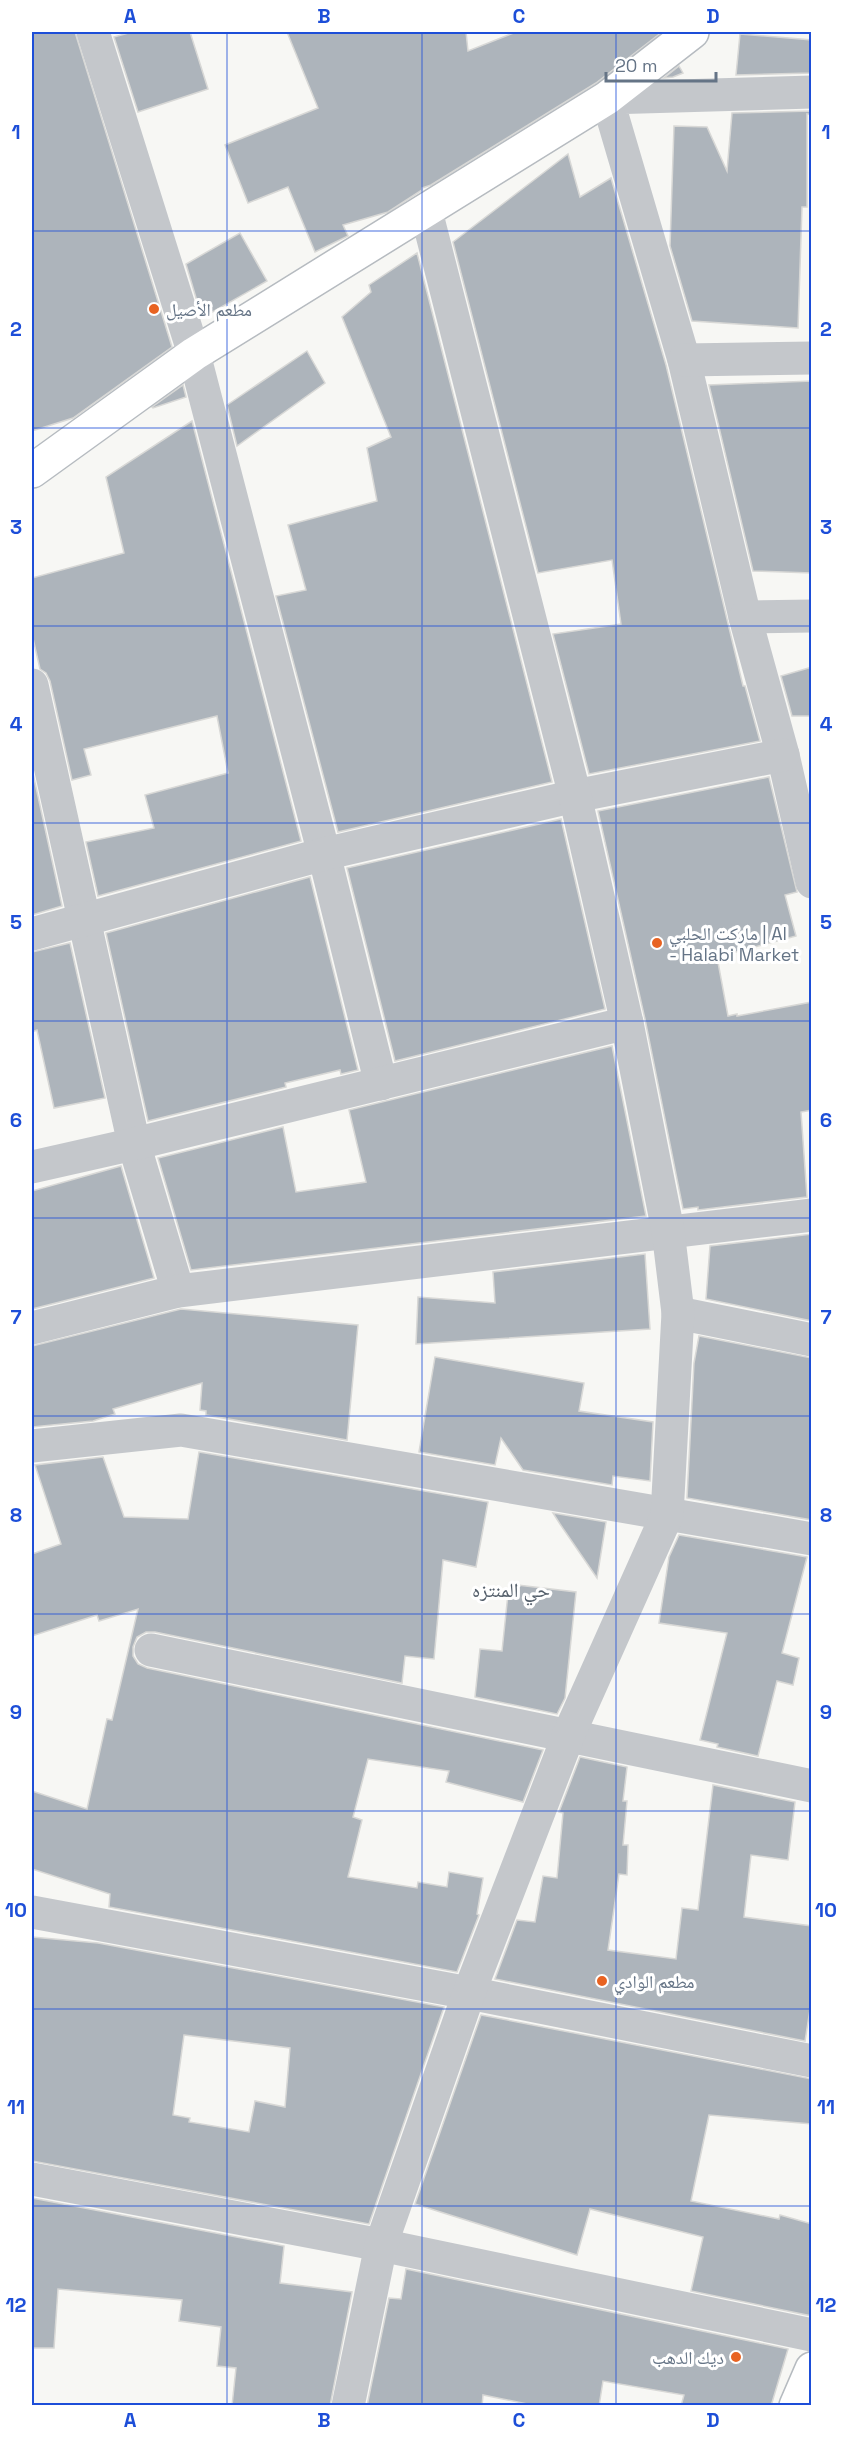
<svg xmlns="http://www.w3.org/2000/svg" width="843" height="2437" viewBox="0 0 843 2437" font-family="'Space Grotesk','Noto Naskh Arabic',sans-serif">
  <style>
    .building { fill: #adb4bb; stroke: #d8d8d6; stroke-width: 1.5; fill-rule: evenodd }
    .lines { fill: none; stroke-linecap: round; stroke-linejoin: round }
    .secondary-casing { stroke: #b6bbc0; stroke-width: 36 }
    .street { stroke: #c4c7cb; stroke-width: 33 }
    .secondary { stroke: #fff; stroke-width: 33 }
    .grid { fill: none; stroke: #1d4ed8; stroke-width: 1.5; stroke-opacity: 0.55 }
    .poi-dot { fill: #e86322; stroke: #fff; stroke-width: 2 }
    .labels { text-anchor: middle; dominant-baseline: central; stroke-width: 6; stroke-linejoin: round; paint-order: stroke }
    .poi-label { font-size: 18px; fill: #657486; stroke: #fff; text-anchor: start }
    .neighbourhood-label { font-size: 20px; fill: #535e6a; stroke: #fff }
    .neatline { fill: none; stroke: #1d4ed8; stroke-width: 2 }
    .grid-label { font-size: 20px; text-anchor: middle; font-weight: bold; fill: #1d4ed8 }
  </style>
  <rect width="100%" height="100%" fill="#f7f7f4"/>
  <!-- building -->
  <g class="building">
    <polygon points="32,32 75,32 172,347 73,418 32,431"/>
    <polygon points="132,32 190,32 208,89 138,112 114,37"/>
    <polygon points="287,32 466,32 468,51 516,32 662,32 596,83 431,185 422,188 422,190 388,212 343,225 348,236 315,252 288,187 248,203 225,145 318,108"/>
    <polygon points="740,34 812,40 812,73 736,75"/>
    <polygon points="679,66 683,73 673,77 664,78"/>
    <polygon points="812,111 812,115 807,114 807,207 802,207 798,328 692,321 670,246 674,126 707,127 727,171 732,113"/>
    <polygon points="568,154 580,197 611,178 666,365 743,686 745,686 760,741 589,774 553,634 621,624 612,560 538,573 453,242"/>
    <polygon points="240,233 267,281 202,318 186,264"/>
    <polygon points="417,253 552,782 338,832 276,596 306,590 288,525 377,501 367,448 391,437 342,317 371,292 369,285"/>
    <polygon points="307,351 325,383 237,446 227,405"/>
    <polygon points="812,381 812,573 753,571 709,385"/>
    <polygon points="183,385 186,397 153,408 152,407"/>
    <polygon points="192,421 301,841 98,896 86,842 154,828 145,795 228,773 217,716 84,749 91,775 72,780 50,681 46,673 40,669 32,634 32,578 124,553 106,477"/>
    <polygon points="812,667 812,716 792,716 781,676"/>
    <polygon points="32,769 62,906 32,915"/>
    <polygon points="769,777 797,892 785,895 796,936 717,957 728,1016 737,1014 737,1016 812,1002 812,1110 801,1112 807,1197 698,1210 698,1207 683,1209 645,1019 598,811"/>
    <polygon points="561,819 605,1009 395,1061 347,868"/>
    <polygon points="310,877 358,1070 341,1074 340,1070 285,1083 286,1087 148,1121 106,933"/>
    <polygon points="70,943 105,1098 54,1108 37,1030 32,1032 32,952"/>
    <polygon points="612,1046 646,1216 191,1270 158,1158 283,1127 296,1192 366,1182 349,1110"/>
    <polygon points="121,1166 154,1278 32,1309 32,1191"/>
    <polygon points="812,1234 812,1321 706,1299 710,1246"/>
    <polygon points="645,1254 650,1329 416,1344 418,1297 495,1303 493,1272"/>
    <polygon points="181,1309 358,1325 347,1440 206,1415 206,1411 200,1410 202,1383 113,1409 115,1414 93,1421 32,1427 32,1346"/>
    <polygon points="699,1336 812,1358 812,1520 687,1498 694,1363"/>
    <polygon points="435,1357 584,1383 579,1411 653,1422 650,1481 613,1476 612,1485 523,1470 501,1438 495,1465 419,1452"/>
    <polygon points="199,1452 488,1502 476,1567 443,1560 434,1659 405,1656 402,1683 155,1632 146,1632 137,1637 133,1647 133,1656 138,1664 147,1668 543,1750 523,1802 446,1782 449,1771 368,1759 353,1817 362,1820 348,1877 417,1888 418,1882 447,1887 449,1872 483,1878 477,1914 479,1915 457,1972 109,1907 110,1894 32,1869 32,1791 87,1809 107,1719 112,1720 138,1609 99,1621 97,1615 32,1636 32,1554 61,1544 35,1465 103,1457 124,1517 188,1519"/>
    <polygon points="553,1513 606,1522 597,1578 560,1524"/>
    <polygon points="679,1535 807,1557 782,1653 799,1658 793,1685 777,1681 758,1756 717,1747 718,1744 700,1740 727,1633 659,1623 669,1557"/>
    <polygon points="509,1584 576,1592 565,1698 557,1714 475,1697 480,1649 502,1651"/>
    <polygon points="580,1757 627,1767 623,1801 627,1801 623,1845 628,1845 627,1875 619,1874 608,1950 676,1959 682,1908 698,1910 713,1785 795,1802 788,1860 751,1855 744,1917 812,1926 812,1997 805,2041 495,1979 517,1920 535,1922 543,1876 557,1878 563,1813 559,1812"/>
    <path d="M32 1937 98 1943 444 2007 369 2224 32 2161ZM184 2035 290 2048 285 2107 255 2101 249 2132 189 2122 190 2118 173 2115Z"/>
    <polygon points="481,2015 812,2079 812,2124 709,2115 691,2201 779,2219 780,2215 812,2224 812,2316 691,2291 703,2237 590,2209 577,2255 415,2204"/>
    <polygon points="32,2198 284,2246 280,2283 352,2292 330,2406 232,2406 236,2368 217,2366 221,2327 179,2321 182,2300 58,2289 54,2348 32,2348"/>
    <polygon points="406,2269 788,2349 771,2406 681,2406 684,2395 603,2381 599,2406 537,2406 483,2395 482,2406 367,2406 389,2298 401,2299"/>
  </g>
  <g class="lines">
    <!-- secondary casing -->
    <g class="secondary-casing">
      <g id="secondary">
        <polyline points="32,471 194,354 607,98 692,32"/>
        <polyline points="796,2406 812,2369"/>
      </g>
    </g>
    <!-- street -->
    <g class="street">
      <polyline points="93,32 194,354 324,854 381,1084"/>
      <polyline points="812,92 607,98 684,360 745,617 783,755 812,882"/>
      <polyline points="684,360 812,358"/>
      <polyline points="745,617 812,616"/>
      <polyline points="32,685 134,1144 178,1291"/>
      <polyline points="32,934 324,854 575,796 783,755"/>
      <polyline points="32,1167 134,1144 627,1023"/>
      <polyline points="678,1313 812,1340"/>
      <polyline points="32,1328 178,1291 812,1215"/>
      <polyline points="32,1446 181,1430 812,1539"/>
      <polyline points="151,1650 812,1786"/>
      <polyline points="32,1912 469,1993 812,2061"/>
      <polyline points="32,2179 381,2245 812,2335"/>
      <polyline points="348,2406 381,2245 469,1993 569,1734 667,1515 678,1313 668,1231 627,1023 575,796 426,211"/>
    </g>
    <!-- secondary -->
    <use href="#secondary" class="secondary"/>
  </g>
  <!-- grid -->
  <path class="grid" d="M227 32V2406M422 32V2406M616 32V2406M32 231H812M32 428H812M32 626H812M32 823H812M32 1021H812M32 1218H812M32 1416H812M32 1614H812M32 1811H812M32 2009H812M32 2206H812"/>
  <!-- markers -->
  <g class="poi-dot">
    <circle cx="154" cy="309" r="6"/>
    <circle cx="657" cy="943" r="6"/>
    <circle cx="602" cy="1981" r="6"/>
    <circle cx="736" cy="2357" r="6"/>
  </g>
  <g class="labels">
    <!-- poi labels -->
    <g class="poi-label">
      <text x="166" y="309">مطعم الأصيل</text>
      <text x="669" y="933">ماركت الحلبي | Al<tspan x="669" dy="21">- Halabi Market</tspan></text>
      <text x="614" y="1981">مطعم الوادي</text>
      <text x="724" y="2357" text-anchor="end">ديك الدهب</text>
    </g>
    <!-- neighbourhood labels -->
    <g class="neighbourhood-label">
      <text x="511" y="1590">حي المنتزه</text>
    </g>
  </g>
  <!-- border -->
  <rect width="843" height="2437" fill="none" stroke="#ffffff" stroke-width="66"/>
  <!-- scale -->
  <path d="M606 72v9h110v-9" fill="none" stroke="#657486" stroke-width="3"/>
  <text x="615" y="72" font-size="18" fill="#657486" stroke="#ffffff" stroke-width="4.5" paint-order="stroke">20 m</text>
  <rect x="33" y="33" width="777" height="2371" class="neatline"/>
  <g class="grid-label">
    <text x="130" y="23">A</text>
    <text x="324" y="23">B</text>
    <text x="519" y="23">C</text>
    <text x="713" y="23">D</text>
    <text x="16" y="139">1</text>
    <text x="826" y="139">1</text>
    <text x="16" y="336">2</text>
    <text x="826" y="336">2</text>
    <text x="16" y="534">3</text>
    <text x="826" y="534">3</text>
    <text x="16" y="731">4</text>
    <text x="826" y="731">4</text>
    <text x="16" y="929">5</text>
    <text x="826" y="929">5</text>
    <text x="16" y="1127">6</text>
    <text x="826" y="1127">6</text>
    <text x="16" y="1324">7</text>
    <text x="826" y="1324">7</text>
    <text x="16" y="1522">8</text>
    <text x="826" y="1522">8</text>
    <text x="16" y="1719">9</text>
    <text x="826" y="1719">9</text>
    <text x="16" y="1917">10</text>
    <text x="826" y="1917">10</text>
    <text x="16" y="2114">11</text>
    <text x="826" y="2114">11</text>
    <text x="16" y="2312">12</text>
    <text x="826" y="2312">12</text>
    <text x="130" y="2427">A</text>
    <text x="324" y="2427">B</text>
    <text x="519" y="2427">C</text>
    <text x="713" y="2427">D</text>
  </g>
</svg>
